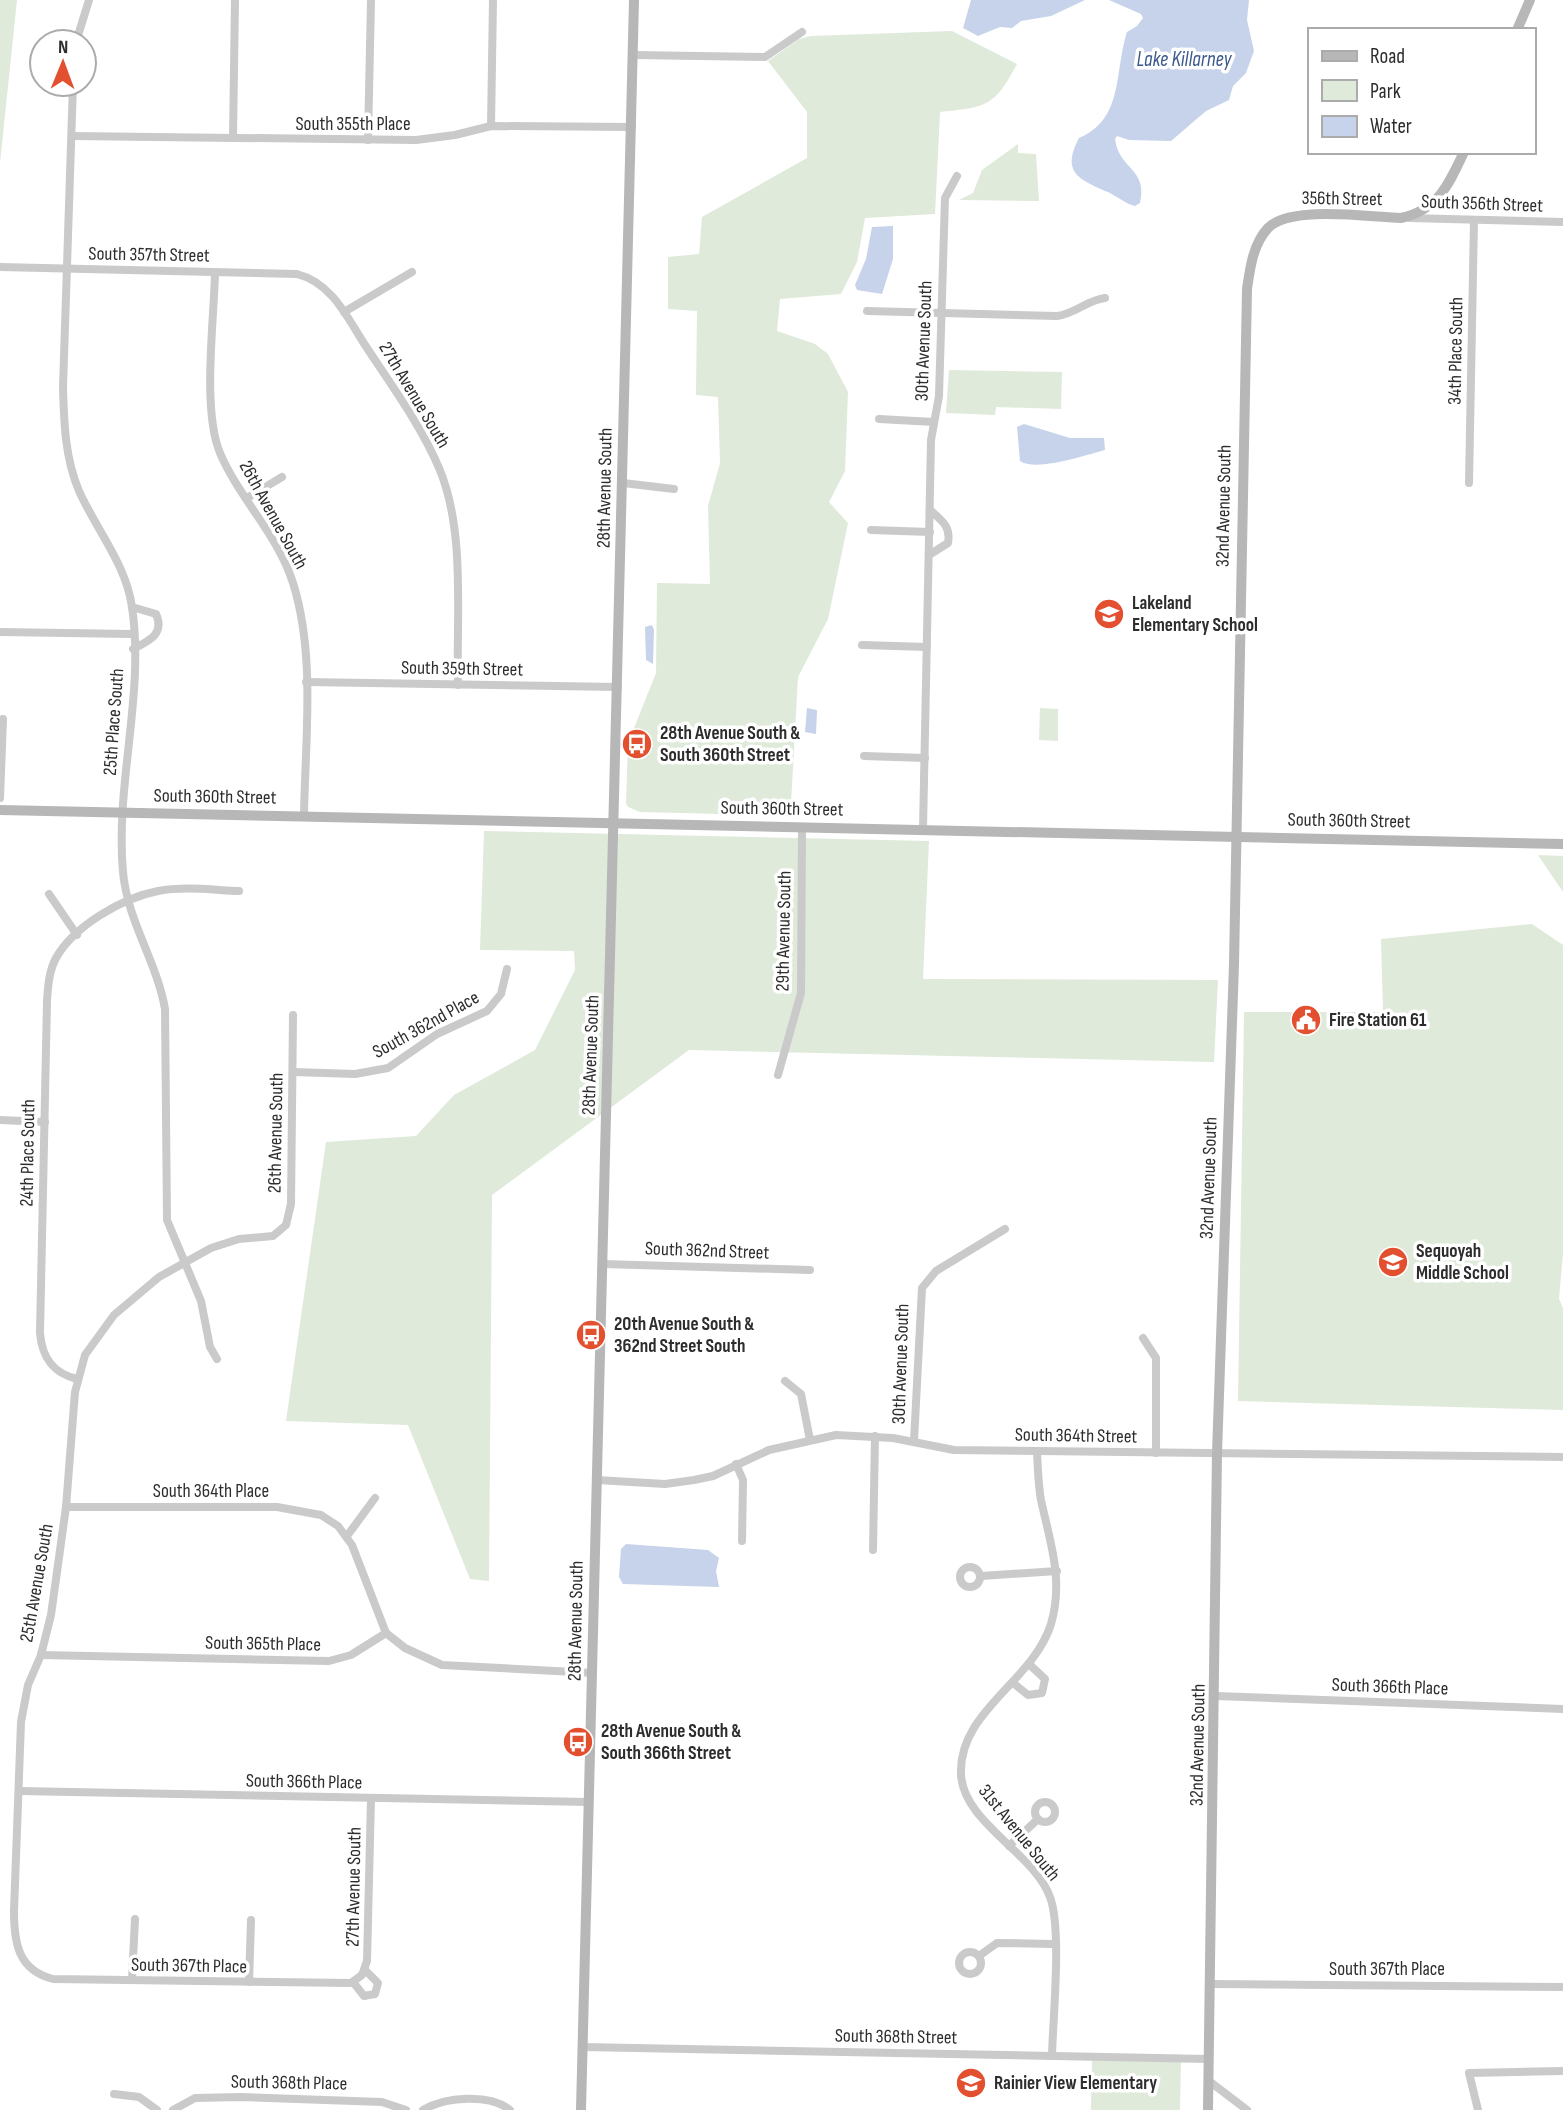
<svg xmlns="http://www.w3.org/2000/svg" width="1563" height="2110" viewBox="0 0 1563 2110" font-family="'Sofia Sans Condensed',sans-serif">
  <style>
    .green { fill: #dfeada }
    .water { fill: #c6d3ea }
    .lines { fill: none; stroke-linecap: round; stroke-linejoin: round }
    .street { stroke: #cacaca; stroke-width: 8 }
    .secondary { stroke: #b7b7b7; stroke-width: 10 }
    .labels { text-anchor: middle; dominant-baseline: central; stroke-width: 7; stroke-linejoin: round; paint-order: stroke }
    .street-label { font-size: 19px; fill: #2d2d2d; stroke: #fff }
    .poi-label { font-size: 19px; font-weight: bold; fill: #2d2d2d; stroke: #fff; text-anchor: start }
    .water-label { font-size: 21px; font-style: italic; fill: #3c5a8d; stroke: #fff }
  </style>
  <rect width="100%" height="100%" fill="#fff"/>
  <!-- green -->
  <g class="green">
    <polygon points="0,0 17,0 0,163"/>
    <path d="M952 31 1017 64C994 107 987 107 940 112L935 214 865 218 857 262 841 294 780 299 777 331 815 344 828 354 848 392 845 471 829 502 848 523 828 619 798 677 791 803 768 815 640 812 628 807 626 803 628 743 656 673 657 583 710 584 708 506 720 463 718 397 696 395 697 311 668 309V257L699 254 702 217 807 158V112L768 61 799 39 811 36Z"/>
    <polygon points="1018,144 1018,153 1036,154 1039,201 959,200 973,193 982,170"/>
    <polygon points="949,370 1062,372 1061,409 996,407 995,415 946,413"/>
    <polygon points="1040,708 1058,709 1058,741 1039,740"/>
    <polygon points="484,831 929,841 923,979 1218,980 1214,1062 689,1050 492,1195 489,1581 470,1579 408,1425 286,1421 326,1142 416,1136 454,1095 535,1050 575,970 574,951 480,950"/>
    <polygon points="1538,855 1563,856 1563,892"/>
    <polygon points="1532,924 1563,945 1563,1253 1559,1299 1563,1308 1563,1410 1238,1401 1244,1012 1383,1012 1381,939"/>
    <polygon points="1092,2056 1181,2058 1180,2110 1091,2110"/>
  </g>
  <!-- water -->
  <g class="water">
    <polygon points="971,0 1085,0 1051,16 1021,21 1012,28 1000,27 978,36 963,28"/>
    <path d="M1109 0H1249L1247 20 1254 51 1246 73 1233 86 1229 100 1206 111 1171 141 1129 140 1117 136 1115 139C1119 170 1148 168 1140 203L1135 206C1126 204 1118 197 1110 193 1081 180 1060 174 1079 138 1124 119 1114 73 1127 32L1137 26 1143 18 1141 14Z"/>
    <polygon points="893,226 893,259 882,294 857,290 855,285 866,259 872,227"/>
    <path d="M1024 424 1070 438H1104L1105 450C1086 455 1036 472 1020 461L1017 427Z"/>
    <polygon points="652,625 654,630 653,664 646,660 645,627"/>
    <polygon points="807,708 817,710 816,734 805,732"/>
    <polygon points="626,1544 708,1550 719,1558 716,1571 719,1587 623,1584 619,1577 621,1549"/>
  </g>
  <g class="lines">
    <!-- street -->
    <g class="street">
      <polyline points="76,42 89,0"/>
      <polyline points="633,55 765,57 802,32"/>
      <path d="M73 84 63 387C64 423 65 458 79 491 96 529 126 564 132 607 145 694 115 784 123 872 127 920 157 962 165 1009L167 1220 201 1301 210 1347 217 1359"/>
      <polyline points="491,126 493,0"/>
      <polyline points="72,136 416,140 455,135 491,126 632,127"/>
      <polyline points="233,138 235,0"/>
      <polyline points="368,140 371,0"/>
      <polyline points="1409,218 1563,222"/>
      <path d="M0 267 297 274C332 283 347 317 365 345 390 383 422 427 439 468 466 531 456 618 458 685"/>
      <path d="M215 273C214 321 202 410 220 453 239 498 278 535 293 583 316 656 305 741 304 816"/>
      <path d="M867 311 1057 316C1075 314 1087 300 1105 298"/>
      <polyline points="344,312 412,272"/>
      <polyline points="879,419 934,422"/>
      <polyline points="623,483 674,489"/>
      <polyline points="1469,483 1474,220"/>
      <polyline points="247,498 282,477"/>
      <polyline points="871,530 930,532"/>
      <path d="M929 555 948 543C951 526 942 521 930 510"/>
      <path d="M132 607 156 614C165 634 149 641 133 649"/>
      <polyline points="0,632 132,634"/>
      <polyline points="862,645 927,647"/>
      <polyline points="306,682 618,687"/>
      <polyline points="864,756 925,758"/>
      <polyline points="0,798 3,719"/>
      <polyline points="923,829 931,440 939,396 945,198 957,176"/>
      <polyline points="49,894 77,935"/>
      <path d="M293 1015 291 1204 286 1225 273 1236 239 1239 211 1248 159 1277 114 1315 85 1355 75 1392 66 1507 51 1615 41 1655 28 1685 21 1722 14 1911C14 1943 18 1970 53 1979L351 1983 362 1975 367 1961 371 1799"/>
      <polyline points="293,1072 355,1074 388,1068 437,1034 487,1011 501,994 507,969"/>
      <polyline points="778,1075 801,993 802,827"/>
      <polyline points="0,1120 45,1122"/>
      <polyline points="602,1264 810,1270"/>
      <polyline points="1143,1338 1156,1358 1156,1453"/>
      <path d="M77 1379C53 1373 42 1358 40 1333L47 1001C48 986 49 971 56 958 74 926 122 898 158 891 184 886 213 890 239 891"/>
      <polyline points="785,1381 801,1394 810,1440"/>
      <polyline points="914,1441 922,1288 936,1271 1005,1229"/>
      <path d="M1037 1452C1038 1468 1038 1484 1041 1500 1050 1542 1064 1580 1051 1624 1033 1682 958 1711 961 1775 964 1823 1034 1853 1050 1897 1062 1929 1053 2017 1052 2055"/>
      <polyline points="736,1464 743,1480 742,1541"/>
      <polyline points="597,1480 665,1484 694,1480 713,1476 769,1450 836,1435 893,1438 954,1450 1563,1457"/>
      <polyline points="66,1507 277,1507 321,1515 338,1526 352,1545 386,1633"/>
      <polyline points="347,1536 375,1498"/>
      <polyline points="873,1550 875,1436"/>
      <circle cx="970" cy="1577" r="10"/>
      <polyline points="981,1576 1057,1571"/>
      <polyline points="41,1655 329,1661 351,1655 386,1633 405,1648 442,1665 593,1673"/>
      <polyline points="1013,1683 1028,1695 1042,1693 1045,1679 1030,1665"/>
      <polyline points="1216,1696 1563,1709"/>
      <polyline points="19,1791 589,1802"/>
      <circle cx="1045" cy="1812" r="10"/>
      <polyline points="1009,1846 1038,1819"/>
      <circle cx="970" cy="1963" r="11"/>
      <polyline points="979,1956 997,1943 1054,1944"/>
      <polyline points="132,1980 135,1919"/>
      <polyline points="249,1982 251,1920"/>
      <polyline points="353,1982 364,1996 375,1994 378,1983 365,1970"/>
      <polyline points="1210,1984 1563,1987"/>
      <polyline points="583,2047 1208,2059"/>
      <polyline points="1209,2081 1247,2110"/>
      <polyline points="114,2094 139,2097 157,2110"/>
      <polyline points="173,2110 195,2098 240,2097 382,2102 406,2110"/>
      <path d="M423 2110C445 2097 489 2093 510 2110"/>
      <polyline points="1478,2110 1469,2073 1563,2071"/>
    </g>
    <!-- secondary -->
    <g class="secondary">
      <polyline points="1517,30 1530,0"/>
      <polyline points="0,810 1563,844"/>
      <polyline points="581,2110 634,0"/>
      <path d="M1208 2110 1217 1453 1234 964 1247 289C1250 268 1253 244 1268 228 1290 205 1369 217 1401 218 1438 210 1449 184 1464 152"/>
    </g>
  </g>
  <!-- icons -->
  <defs>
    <g id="school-disc" transform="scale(1.575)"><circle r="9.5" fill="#e25030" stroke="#fff"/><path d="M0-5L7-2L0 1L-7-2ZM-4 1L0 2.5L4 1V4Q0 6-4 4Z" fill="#fff"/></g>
    <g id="bus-disc" transform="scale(1.575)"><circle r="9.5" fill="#e25030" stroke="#fff"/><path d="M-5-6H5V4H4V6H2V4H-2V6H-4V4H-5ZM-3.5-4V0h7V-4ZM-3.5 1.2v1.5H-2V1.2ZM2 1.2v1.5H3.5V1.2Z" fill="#fff"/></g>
    <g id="civic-disc" transform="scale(1.575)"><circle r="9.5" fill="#e25030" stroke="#fff"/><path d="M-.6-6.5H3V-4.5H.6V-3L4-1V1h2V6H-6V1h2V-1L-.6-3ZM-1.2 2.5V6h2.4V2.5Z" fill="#fff"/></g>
  </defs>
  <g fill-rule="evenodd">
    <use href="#school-disc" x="1109" y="614"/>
    <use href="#bus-disc" x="637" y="744"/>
    <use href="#civic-disc" x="1306" y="1020"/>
    <use href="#school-disc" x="1393" y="1262"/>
    <use href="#bus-disc" x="591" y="1335"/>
    <use href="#bus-disc" x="578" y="1742"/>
    <use href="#school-disc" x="971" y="2083"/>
  </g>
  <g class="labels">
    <!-- street labels -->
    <g class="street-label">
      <text x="353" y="124">South 355th Place</text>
      <text transform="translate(1342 199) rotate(1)">356th Street</text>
      <text transform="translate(1482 204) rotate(2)">South 356th Street</text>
      <text transform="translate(149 255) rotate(1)">South 357th Street</text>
      <text transform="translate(924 341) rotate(-88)">30th Avenue South</text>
      <text transform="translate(1456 351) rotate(-89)">34th Place South</text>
      <text transform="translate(414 395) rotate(59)">27th Avenue South</text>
      <text transform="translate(605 488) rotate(-89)">28th Avenue South</text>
      <text transform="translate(1224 506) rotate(-89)">32nd Avenue South</text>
      <text transform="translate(273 515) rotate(61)">26th Avenue South</text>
      <text transform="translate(462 669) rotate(1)">South 359th Street</text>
      <text transform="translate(114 722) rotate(-86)">25th Place South</text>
      <text transform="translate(215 797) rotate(1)">South 360th Street</text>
      <text transform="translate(782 809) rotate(1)">South 360th Street</text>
      <text transform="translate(1349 821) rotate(1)">South 360th Street</text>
      <text transform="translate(784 931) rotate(-89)">29th Avenue South</text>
      <text transform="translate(426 1025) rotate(-29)">South 362nd Place</text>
      <text transform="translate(591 1055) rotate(-88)">28th Avenue South</text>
      <text transform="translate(276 1133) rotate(-89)">26th Avenue South</text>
      <text transform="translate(28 1153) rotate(-89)">24th Place South</text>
      <text transform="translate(1209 1178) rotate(-88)">32nd Avenue South</text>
      <text transform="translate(707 1251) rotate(2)">South 362nd Street</text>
      <text transform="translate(901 1364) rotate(-88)">30th Avenue South</text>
      <text transform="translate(1076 1436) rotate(1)">South 364th Street</text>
      <text x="211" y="1491">South 364th Place</text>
      <text transform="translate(37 1583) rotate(-80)">25th Avenue South</text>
      <text transform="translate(576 1621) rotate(-89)">28th Avenue South</text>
      <text transform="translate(263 1644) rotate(1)">South 365th Place</text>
      <text transform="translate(1390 1687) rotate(2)">South 366th Place</text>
      <text transform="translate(1198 1745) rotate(-89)">32nd Avenue South</text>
      <text transform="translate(304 1782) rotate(1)">South 366th Place</text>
      <text transform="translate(1019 1833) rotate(51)">31st Avenue South</text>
      <text transform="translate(354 1887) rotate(-89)">27th Avenue South</text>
      <text transform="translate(189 1966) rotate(1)">South 367th Place</text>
      <text x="1387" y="1969">South 367th Place</text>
      <text transform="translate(896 2037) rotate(1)">South 368th Street</text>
      <text transform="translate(289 2083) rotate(1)">South 368th Place</text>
    </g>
    <!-- poi labels -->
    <g class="poi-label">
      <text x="1132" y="603">Lakeland<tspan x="1132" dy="22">Elementary School</tspan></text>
      <text x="660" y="733">28th Avenue South &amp;<tspan x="660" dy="22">South 360th Street</tspan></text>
      <text x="1329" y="1020">Fire Station 61</text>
      <text x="1416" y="1251">Sequoyah<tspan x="1416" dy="22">Middle School</tspan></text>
      <text x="614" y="1324">20th Avenue South &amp;<tspan x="614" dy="22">362nd Street South</tspan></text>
      <text x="601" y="1731">28th Avenue South &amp;<tspan x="601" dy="22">South 366th Street</tspan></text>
      <text x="994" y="2083">Rainier View Elementary</text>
    </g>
    <!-- water labels -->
    <g class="water-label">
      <text x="1184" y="59">Lake Killarney</text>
    </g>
  </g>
  <!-- legend -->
  <rect x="1308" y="28" width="228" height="126" fill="#ffffff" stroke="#ababab" stroke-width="2"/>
  <rect x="1322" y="51" width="35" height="10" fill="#b7b7b7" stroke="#ababab" stroke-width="2"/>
  <text x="1370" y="63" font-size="21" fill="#2d2d2d">Road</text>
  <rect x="1322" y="80" width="35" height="21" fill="#dfeada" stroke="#ababab" stroke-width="2"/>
  <text x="1370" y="98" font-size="21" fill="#2d2d2d">Park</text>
  <rect x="1322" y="116" width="35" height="21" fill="#c6d3ea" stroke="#ababab" stroke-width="2"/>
  <text x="1370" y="133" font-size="21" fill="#2d2d2d">Water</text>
  <!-- north arrow -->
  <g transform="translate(63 63) rotate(1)"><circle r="33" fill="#ffffff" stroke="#ababab" stroke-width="2"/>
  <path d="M0-5L12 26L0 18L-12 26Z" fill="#e25030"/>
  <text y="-10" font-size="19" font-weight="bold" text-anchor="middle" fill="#2d2d2d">N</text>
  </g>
</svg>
